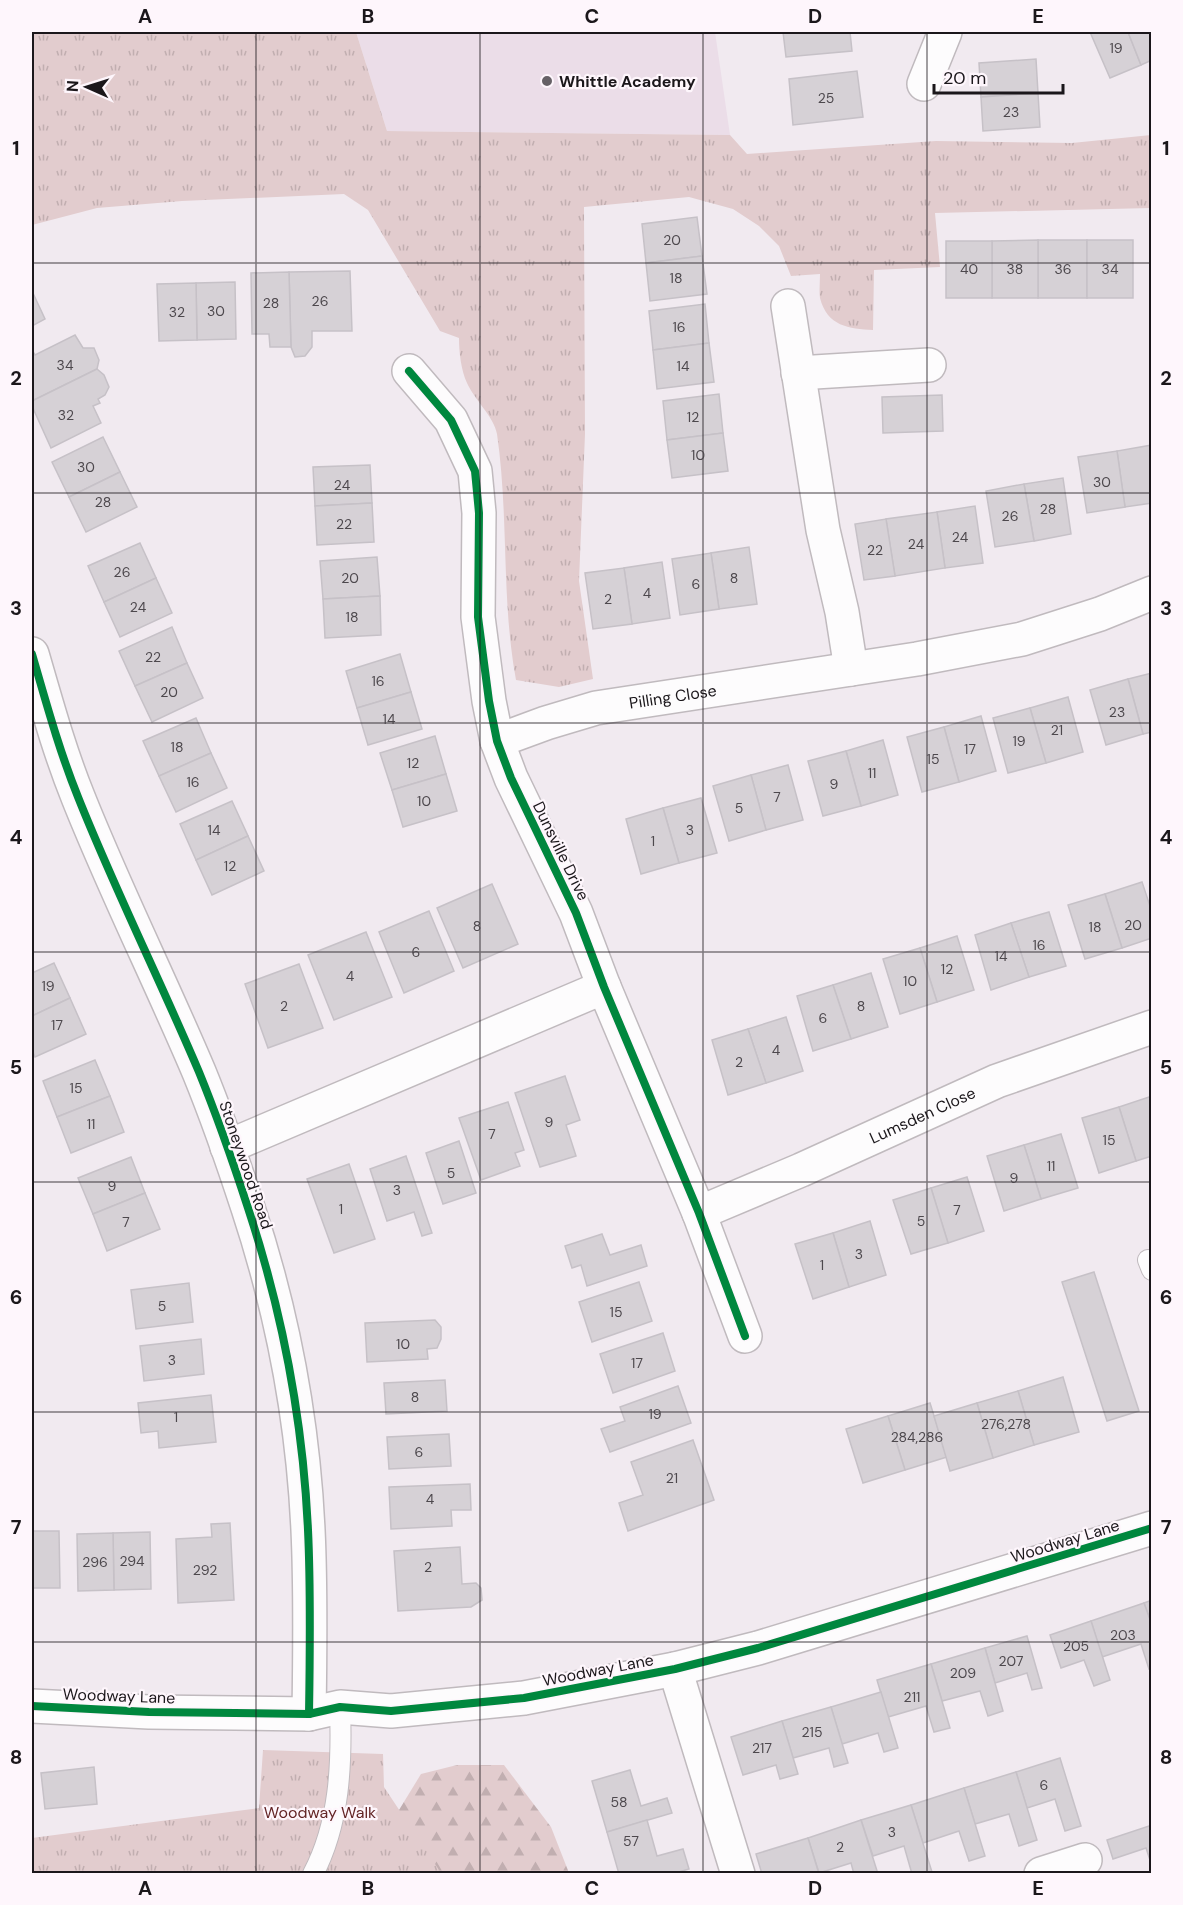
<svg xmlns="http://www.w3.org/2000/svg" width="1183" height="1905" viewBox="0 0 1183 1905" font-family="'DM Sans',sans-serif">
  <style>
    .built { fill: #ebdde8 }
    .forest { fill: url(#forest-firs) }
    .park { fill: url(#park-tufts) }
    .building { fill: #d6d1d6; stroke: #c6c1c7; stroke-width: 1.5 }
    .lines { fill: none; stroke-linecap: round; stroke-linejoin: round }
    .service-casing { stroke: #c0babe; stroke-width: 22 }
    .minor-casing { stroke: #c0babe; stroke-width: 36 }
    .tertiary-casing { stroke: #c0babe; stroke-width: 36 }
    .service { stroke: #fdfcfd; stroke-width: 20 }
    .minor { stroke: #fdfcfd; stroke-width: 33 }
    .tertiary { stroke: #fdfcfd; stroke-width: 33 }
    .cycleway-casing { stroke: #fef6fc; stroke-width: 11 }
    .cycleway { stroke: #00873e; stroke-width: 8 }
    .grid { fill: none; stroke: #1b171b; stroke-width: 1.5; stroke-opacity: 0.55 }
    .poi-dot { fill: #666166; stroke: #fef6fc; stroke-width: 2 }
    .labels { text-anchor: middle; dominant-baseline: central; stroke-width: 4.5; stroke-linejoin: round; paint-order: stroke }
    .number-label { font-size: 14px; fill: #4d484d }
    .poi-label { font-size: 16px; font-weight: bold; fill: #1b171b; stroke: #fef6fc; text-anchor: start }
    .street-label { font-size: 16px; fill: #1b171b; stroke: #fef6fc }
    .park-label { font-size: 16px; fill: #632526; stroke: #fef6fc }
    .neatline { fill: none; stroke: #1b171b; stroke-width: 2 }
    .grid-label { font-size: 20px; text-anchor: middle; font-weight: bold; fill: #1b171b }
  </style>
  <defs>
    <pattern id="forest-firs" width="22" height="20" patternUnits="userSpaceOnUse" patternTransform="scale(1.5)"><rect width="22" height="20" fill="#e2ccce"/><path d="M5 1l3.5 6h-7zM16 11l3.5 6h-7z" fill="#c1aeb0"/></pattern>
    <pattern id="park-tufts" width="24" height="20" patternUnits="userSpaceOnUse" patternTransform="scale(1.5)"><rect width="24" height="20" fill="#e2ccce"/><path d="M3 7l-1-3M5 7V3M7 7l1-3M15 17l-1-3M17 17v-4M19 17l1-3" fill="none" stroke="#c1aeb0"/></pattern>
  </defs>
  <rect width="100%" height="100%" fill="#f1eaf0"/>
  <!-- built -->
  <polygon class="built" points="356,32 715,32 730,135 387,131"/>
  <!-- forest -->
  <polygon class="forest" points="457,1765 504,1765 551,1827 569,1873 422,1873 399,1810 421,1774"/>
  <!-- park -->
  <g class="park">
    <path d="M32 32H356L387 131 730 135 747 154 936 141 1072 143 1151 135V208L935 213 940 267 874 270 873 330C849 329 827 326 820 298 819 291 820 282 820 274L791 276 779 246 759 226 733 209 689 197 584 207 585 434 579 581 593 679 559 687 516 680C501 599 509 516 497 434 494 417 474 399 467 383 461 370 459 352 459 338L440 331 368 210 344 194 182 201 97 208 32 225Z"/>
    <polygon points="263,1750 383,1754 384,1787 441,1873 32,1873 32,1838 259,1808"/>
  </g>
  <!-- building -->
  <g class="building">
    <polygon points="783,32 850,32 852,51 786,57"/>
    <polygon points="1090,32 1128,32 1141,65 1110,78"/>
    <polygon points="1128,32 1152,32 1152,60 1141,65"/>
    <polygon points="1036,59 1038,93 981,97 979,63"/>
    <polygon points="857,71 863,117 793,125 789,79"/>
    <polygon points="1038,93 1040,127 983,131 981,97"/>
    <polygon points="697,217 702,256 646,263 642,224"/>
    <rect x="1038" y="240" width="49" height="58"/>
    <polygon points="1038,240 1038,298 992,298 992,241"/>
    <rect x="1087" y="240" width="46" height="58"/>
    <rect x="946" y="241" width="46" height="57"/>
    <polygon points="702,256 707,294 650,301 646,263"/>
    <polygon points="350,271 352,331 312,331 312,347 305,356 295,357 291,347 289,272"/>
    <polygon points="289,272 291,347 270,347 269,334 252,334 251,273"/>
    <polygon points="235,282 236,339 197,340 196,283"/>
    <polygon points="196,283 197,340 159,341 157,284"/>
    <polygon points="32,291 45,319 32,326"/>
    <polygon points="705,304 709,343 653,350 649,311"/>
    <polygon points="75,335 83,348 94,348 99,360 97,369 32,401 32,350 35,355"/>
    <polygon points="709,343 714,382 657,389 653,350"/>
    <polygon points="97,369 104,375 109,387 105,395 98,399 100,403 93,406 101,423 51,448 32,406 32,401"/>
    <polygon points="719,394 723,433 667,440 663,401"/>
    <polygon points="942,395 943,431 883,433 882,397"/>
    <polygon points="723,433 728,471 672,478 667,440"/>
    <polygon points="103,437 120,472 69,497 52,462"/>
    <polygon points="1152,445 1152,503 1125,507 1117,451"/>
    <polygon points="1117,451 1125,507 1087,513 1078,457"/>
    <polygon points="370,465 372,503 315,506 313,467"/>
    <polygon points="120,472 137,507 86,532 69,497"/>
    <polygon points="1063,478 1071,534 1034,541 1024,484"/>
    <polygon points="1024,484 1034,541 995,547 986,491"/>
    <polygon points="372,503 374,542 317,545 315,506"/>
    <polygon points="975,506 983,563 945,568 937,512"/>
    <polygon points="937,512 945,568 895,576 886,519"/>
    <polygon points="886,519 895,576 864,580 855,524"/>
    <polygon points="140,543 156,578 104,602 88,566"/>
    <polygon points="749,547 757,604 719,609 711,553"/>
    <polygon points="711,553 719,609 680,615 672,559"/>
    <polygon points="377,557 380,596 323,599 320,561"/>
    <polygon points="662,562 670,618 632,624 624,568"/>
    <polygon points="624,568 632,624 593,629 585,573"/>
    <polygon points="156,578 172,613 120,637 104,602"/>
    <polygon points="380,596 381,635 325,638 323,599"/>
    <polygon points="172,627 187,663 135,686 119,651"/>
    <polygon points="400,654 411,692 357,708 346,671"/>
    <polygon points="187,663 203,698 152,722 135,686"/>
    <polygon points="1152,673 1152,732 1143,734 1128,679"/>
    <polygon points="1128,679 1143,734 1106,745 1090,690"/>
    <polygon points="411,692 422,729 368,745 357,708"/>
    <polygon points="1068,697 1083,752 1046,763 1030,708"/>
    <polygon points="1030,708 1046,763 1008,773 993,718"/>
    <polygon points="981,716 996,771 959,782 944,727"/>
    <polygon points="196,718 211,753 159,776 143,741"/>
    <polygon points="944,727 959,782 922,792 907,737"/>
    <polygon points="435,736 446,774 392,790 380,753"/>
    <polygon points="883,740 898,795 861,806 846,751"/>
    <polygon points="846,751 861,806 823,816 808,761"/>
    <polygon points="211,753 227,788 176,812 159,776"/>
    <polygon points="788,765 803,820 766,830 751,775"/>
    <polygon points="446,774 457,811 403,827 392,790"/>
    <polygon points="751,775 766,830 729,841 713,786"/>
    <polygon points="701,798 717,853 679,863 663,808"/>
    <polygon points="232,801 248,836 196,860 180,824"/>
    <polygon points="663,808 679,863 641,874 626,819"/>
    <polygon points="248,836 264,871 212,895 196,860"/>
    <polygon points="1142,882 1152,912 1152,938 1122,948 1105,894"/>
    <polygon points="492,884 518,944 463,968 437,908"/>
    <polygon points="1105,894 1122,948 1085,959 1068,905"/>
    <polygon points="429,911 454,971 404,993 379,932"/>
    <polygon points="1049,912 1066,966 1029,977 1011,923"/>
    <polygon points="1011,923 1029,977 991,990 975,935"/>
    <polygon points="366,932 392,997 334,1020 308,955"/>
    <polygon points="957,936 974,990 937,1002 920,948"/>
    <polygon points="920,948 937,1002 900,1014 883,959"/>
    <polygon points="54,963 70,998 32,1016 32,973"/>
    <polygon points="299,964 323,1028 268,1048 245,984"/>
    <polygon points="871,973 888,1027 851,1039 833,985"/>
    <polygon points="833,985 851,1039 813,1051 797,996"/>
    <polygon points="70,998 86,1034 35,1057 32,1050 32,1016"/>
    <polygon points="786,1017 803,1071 766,1083 748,1029"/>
    <polygon points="748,1029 766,1083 728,1095 712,1040"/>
    <polygon points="95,1060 110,1096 57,1117 43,1081"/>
    <polygon points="565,1076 580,1120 566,1125 576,1156 540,1167 515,1093"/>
    <polygon points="110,1096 124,1132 71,1153 57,1117"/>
    <polygon points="1152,1096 1152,1156 1136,1161 1119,1107"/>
    <polygon points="508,1102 524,1150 515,1153 520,1166 481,1180 459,1118"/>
    <polygon points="1119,1107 1136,1161 1099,1173 1082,1118"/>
    <polygon points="1061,1134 1078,1188 1041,1199 1024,1145"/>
    <polygon points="459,1141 476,1193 443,1204 426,1153"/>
    <polygon points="1024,1145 1041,1199 1004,1211 987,1156"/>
    <polygon points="406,1156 432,1233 422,1236 414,1212 387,1221 370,1169"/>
    <polygon points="131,1157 145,1193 93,1214 78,1178"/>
    <polygon points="349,1164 375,1239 334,1253 307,1179"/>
    <polygon points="967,1177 984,1231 948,1243 931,1188"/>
    <polygon points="931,1188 948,1243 911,1254 893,1200"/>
    <polygon points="145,1193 160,1229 107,1251 93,1214"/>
    <polygon points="870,1221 886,1275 849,1287 833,1233"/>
    <polygon points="833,1233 849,1287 813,1299 795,1244"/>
    <polygon points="602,1234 610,1255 641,1245 647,1266 587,1286 581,1265 572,1268 565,1246"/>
    <polygon points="1094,1272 1139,1411 1107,1421 1062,1282"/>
    <polygon points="639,1282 652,1321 592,1342 579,1302"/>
    <polygon points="189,1283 193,1322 136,1329 131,1290"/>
    <polygon points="435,1320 441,1327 441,1339 437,1348 427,1349 428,1359 367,1362 365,1323"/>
    <polygon points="663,1333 675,1371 613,1393 600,1354"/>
    <polygon points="201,1339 204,1374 144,1381 140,1346"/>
    <polygon points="1063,1377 1079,1432 1034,1445 1018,1391"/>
    <polygon points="445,1380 447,1411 386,1414 384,1383"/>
    <polygon points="678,1386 691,1423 610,1452 601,1429 625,1421 620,1407"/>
    <polygon points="1018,1391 1034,1445 993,1458 977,1403"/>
    <polygon points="211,1395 216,1442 159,1448 158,1431 141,1433 138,1403"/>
    <polygon points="930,1403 947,1457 905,1470 888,1416"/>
    <polygon points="977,1403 993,1458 950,1471 934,1416"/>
    <polygon points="888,1416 905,1470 863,1483 846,1429"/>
    <polygon points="449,1434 451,1466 389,1469 387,1437"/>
    <polygon points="693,1440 714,1500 628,1531 619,1503 643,1495 631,1462"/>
    <polygon points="470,1484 471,1510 451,1510 452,1526 391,1529 389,1487"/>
    <polygon points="230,1523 234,1600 178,1603 176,1539 212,1537 211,1524"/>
    <polygon points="32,1531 59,1531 60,1588 32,1588"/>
    <polygon points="150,1532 151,1589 114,1590 113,1533"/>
    <polygon points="113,1533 114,1590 78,1591 77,1534"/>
    <polygon points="460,1547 462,1584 476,1583 481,1588 482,1600 471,1607 398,1611 394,1551"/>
    <polygon points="1152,1600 1152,1625 1144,1603"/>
    <polygon points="1144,1603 1152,1625 1152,1668 1149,1669 1141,1644 1102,1657 1091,1621"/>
    <polygon points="1091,1621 1110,1680 1094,1686 1084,1660 1061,1668 1050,1635"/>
    <polygon points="1027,1636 1042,1688 1032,1690 1027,1673 995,1683 985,1648"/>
    <polygon points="985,1648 1003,1711 988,1716 980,1691 942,1701 931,1664"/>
    <polygon points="931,1664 950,1728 934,1732 926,1706 888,1717 877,1680"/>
    <polygon points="881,1692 898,1748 884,1752 878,1733 842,1744 831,1707"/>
    <polygon points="831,1707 848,1763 834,1767 829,1748 793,1758 782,1721"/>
    <polygon points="782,1721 798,1774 780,1779 776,1765 743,1775 731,1737"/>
    <polygon points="1060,1758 1081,1826 1065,1831 1055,1799 1027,1808 1016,1772"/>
    <polygon points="94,1767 97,1804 45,1809 41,1773"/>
    <polygon points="630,1770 641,1806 667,1798 672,1813 607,1832 592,1781"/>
    <polygon points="1016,1772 1037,1840 1019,1846 1009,1814 975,1824 964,1788"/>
    <polygon points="964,1788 985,1856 969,1861 959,1831 923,1843 911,1805"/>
    <polygon points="911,1805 932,1872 928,1874 912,1874 904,1846 873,1856 861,1820"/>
    <polygon points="647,1820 657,1856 683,1849 689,1869 672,1874 619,1874 607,1832"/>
    <polygon points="861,1820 878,1874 854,1874 851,1863 819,1873 808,1838"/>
    <polygon points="1152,1825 1152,1866 1146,1848 1113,1859 1107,1840"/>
    <polygon points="808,1838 819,1874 762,1874 756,1854"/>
  </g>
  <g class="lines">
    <!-- service casing -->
    <g class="service-casing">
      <g id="service">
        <polyline points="1148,1260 1152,1270"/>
        <path d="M313 1874C340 1823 342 1763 340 1707"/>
      </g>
    </g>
    <!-- minor casing -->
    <g class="minor-casing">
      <g id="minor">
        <polyline points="924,84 945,32"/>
        <polyline points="788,306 823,530 842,612 851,669"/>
        <polyline points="409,371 451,420 475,471 479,513 478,617 489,701 497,741 511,778 576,913 604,987 699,1213 745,1336"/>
        <polyline points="798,373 929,365"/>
        <path d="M32 654C46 702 59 750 78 797 115 890 160 980 199 1072 217 1116 233 1162 248 1208 282 1311 303 1422 308 1530 311 1592 310 1653 309 1714"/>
        <path id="s1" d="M497 741 546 723 596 708 917 659 1022 639 1100 614 1152 593"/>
        <polyline points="227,1147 604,987"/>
        <path id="s2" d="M699 1213 801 1170 997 1081 1152 1027"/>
        <polyline points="675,1669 738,1874"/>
        <polyline points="1041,1874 1085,1860"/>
      </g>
    </g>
    <!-- tertiary casing -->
    <g class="tertiary-casing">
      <polyline id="tertiary" points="32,1706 149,1712 309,1714 340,1707 391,1711 524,1698 675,1669 758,1648 1152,1528"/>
    </g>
    <!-- service -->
    <use href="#service" class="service"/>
    <!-- minor -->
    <use href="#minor" class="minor"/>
    <!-- tertiary -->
    <use href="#tertiary" class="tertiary"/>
    <!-- cycleway casing -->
    <g class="cycleway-casing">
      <g id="cycleway">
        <polyline points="409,371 451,420 475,471 479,513 478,617 489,701 497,741 511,778 576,913 604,987 699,1213 745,1336"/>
        <path d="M32 654C46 702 59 750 78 797 115 890 160 980 199 1072 217 1116 233 1162 248 1208 282 1311 303 1422 308 1530 311 1592 310 1653 309 1714"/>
        <polyline points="32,1706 149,1712 309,1714 340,1707 391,1711 524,1698 675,1669 758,1648 1152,1528"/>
      </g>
    </g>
    <!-- cycleway -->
    <use href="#cycleway" class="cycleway"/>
  </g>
  <!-- grid -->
  <path class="grid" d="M256 32V1874M480 32V1874M703 32V1874M927 32V1874M32 263H1152M32 493H1152M32 723H1152M32 952H1152M32 1182H1152M32 1412H1152M32 1642H1152"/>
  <!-- markers -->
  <circle class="poi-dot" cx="547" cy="81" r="6"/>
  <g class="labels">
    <!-- number labels -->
    <g class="number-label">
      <text x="1116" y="48">19</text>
      <text x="826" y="98">25</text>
      <text x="1011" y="112">23</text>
      <text x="672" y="240">20</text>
      <text x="969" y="269">40</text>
      <text x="1015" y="269">38</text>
      <text x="1063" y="269">36</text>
      <text x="1110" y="269">34</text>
      <text x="676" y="278">18</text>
      <text x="320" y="301">26</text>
      <text x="271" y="303">28</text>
      <text x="216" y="311">30</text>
      <text x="177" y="312">32</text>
      <text x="679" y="327">16</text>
      <text x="65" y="365">34</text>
      <text x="683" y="366">14</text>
      <text x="66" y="415">32</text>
      <text x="693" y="417">12</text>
      <text x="698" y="455">10</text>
      <text x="86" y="467">30</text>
      <text x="1102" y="482">30</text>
      <text x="342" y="485">24</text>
      <text x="103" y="502">28</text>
      <text x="1048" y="509">28</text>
      <text x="1010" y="516">26</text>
      <text x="344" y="524">22</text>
      <text x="960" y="537">24</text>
      <text x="916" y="544">24</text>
      <text x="875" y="550">22</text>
      <text x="122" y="572">26</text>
      <text x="350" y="578">20</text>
      <text x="734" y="578">8</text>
      <text x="696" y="584">6</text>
      <text x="647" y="593">4</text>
      <text x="608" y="599">2</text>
      <text x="138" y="607">24</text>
      <text x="352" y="617">18</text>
      <text x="153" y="657">22</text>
      <text x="378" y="681">16</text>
      <text x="169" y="692">20</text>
      <text x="1117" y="712">23</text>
      <text x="389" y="719">14</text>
      <text x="1057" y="730">21</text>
      <text x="1019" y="741">19</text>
      <text x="177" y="747">18</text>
      <text x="970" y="749">17</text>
      <text x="933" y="759">15</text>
      <text x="413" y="763">12</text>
      <text x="872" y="773">11</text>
      <text x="193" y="782">16</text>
      <text x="834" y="784">9</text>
      <text x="777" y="797">7</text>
      <text x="424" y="801">10</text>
      <text x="739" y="808">5</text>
      <text x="214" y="830">14</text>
      <text x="690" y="830">3</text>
      <text x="653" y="841">1</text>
      <text x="230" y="866">12</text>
      <text x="1133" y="925">20</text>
      <text x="477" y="926">8</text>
      <text x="1095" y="927">18</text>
      <text x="1039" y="945">16</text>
      <text x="416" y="952">6</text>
      <text x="1001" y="956">14</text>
      <text x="947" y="969">12</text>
      <text x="350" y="976">4</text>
      <text x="910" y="981">10</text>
      <text x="48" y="986">19</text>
      <text x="284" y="1006">2</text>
      <text x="861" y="1006">8</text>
      <text x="823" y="1018">6</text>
      <text x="57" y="1025">17</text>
      <text x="776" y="1050">4</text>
      <text x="739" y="1062">2</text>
      <text x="76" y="1088">15</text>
      <text x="549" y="1122">9</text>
      <text x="91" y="1124">11</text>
      <text x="492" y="1134">7</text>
      <text x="1109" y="1140">15</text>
      <text x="1051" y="1166">11</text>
      <text x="451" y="1173">5</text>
      <text x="1014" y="1178">9</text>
      <text x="112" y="1186">9</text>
      <text x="397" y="1190">3</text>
      <text x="341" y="1209">1</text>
      <text x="957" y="1210">7</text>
      <text x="921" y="1221">5</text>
      <text x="126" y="1222">7</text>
      <text x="859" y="1254">3</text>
      <text x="822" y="1265">1</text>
      <text x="162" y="1306">5</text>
      <text x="616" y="1312">15</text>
      <text x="403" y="1344">10</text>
      <text x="172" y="1360">3</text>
      <text x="637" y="1363">17</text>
      <text x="415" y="1397">8</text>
      <text x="655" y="1414">19</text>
      <text x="176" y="1417">1</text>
      <text x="1006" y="1424">276,278</text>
      <text x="917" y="1437">284,286</text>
      <text x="419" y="1452">6</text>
      <text x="672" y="1478">21</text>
      <text x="430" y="1499">4</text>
      <text x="132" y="1561">294</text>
      <text x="95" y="1562">296</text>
      <text x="428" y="1567">2</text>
      <text x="205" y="1570">292</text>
      <text x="1123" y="1635">203</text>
      <text x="1076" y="1646">205</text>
      <text x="1011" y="1661">207</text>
      <text x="963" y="1673">209</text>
      <text x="912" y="1697">211</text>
      <text x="812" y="1732">215</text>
      <text x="762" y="1748">217</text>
      <text x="1044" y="1785">6</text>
      <text x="619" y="1802">58</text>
      <text x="892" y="1832">3</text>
      <text x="631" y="1841">57</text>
      <text x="840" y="1847">2</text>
    </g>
    <!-- poi labels -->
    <g class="poi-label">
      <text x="559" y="81">Whittle Academy</text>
    </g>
    <!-- street labels -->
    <g class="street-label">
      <text stroke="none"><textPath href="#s1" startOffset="182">Pilling Close</textPath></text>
      <text transform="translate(561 851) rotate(64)">Dunsville Drive</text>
      <text stroke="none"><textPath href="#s2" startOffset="244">Lumsden Close</textPath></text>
      <text transform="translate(246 1165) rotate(71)">Stoneywood Road</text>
      <text transform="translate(1065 1541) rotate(-17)">Woodway Lane</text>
      <text transform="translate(598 1670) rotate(-11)">Woodway Lane</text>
      <text transform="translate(119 1696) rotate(2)">Woodway Lane</text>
    </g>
    <!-- park labels -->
    <g class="park-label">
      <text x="320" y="1812">Woodway Walk</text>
    </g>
  </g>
  <!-- border -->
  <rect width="1183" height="1905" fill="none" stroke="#fef6fc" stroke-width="66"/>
  <!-- north arrow -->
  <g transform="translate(87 87) rotate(273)" stroke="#fef6fc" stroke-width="4.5" paint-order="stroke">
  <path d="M0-4.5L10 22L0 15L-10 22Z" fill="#1b171b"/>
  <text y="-9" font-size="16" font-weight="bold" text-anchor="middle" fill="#1b171b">N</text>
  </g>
  <!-- scale -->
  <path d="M934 84v9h129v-9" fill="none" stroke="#1b171b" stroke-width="3"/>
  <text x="943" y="84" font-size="18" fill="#1b171b" stroke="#fef6fc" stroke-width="4.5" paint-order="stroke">20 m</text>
  <rect x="33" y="33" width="1117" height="1839" class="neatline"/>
  <g class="grid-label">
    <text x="145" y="23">A</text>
    <text x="368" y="23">B</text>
    <text x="592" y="23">C</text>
    <text x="815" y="23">D</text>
    <text x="1038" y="23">E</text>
    <text x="16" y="155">1</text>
    <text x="1166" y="155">1</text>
    <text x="16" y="385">2</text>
    <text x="1166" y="385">2</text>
    <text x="16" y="615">3</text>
    <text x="1166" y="615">3</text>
    <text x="16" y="844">4</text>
    <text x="1166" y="844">4</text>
    <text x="16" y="1074">5</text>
    <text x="1166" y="1074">5</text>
    <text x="16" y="1304">6</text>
    <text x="1166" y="1304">6</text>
    <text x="16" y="1534">7</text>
    <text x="1166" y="1534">7</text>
    <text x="16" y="1764">8</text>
    <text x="1166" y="1764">8</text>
    <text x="145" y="1895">A</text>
    <text x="368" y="1895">B</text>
    <text x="592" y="1895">C</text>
    <text x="815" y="1895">D</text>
    <text x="1038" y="1895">E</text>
  </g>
</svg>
